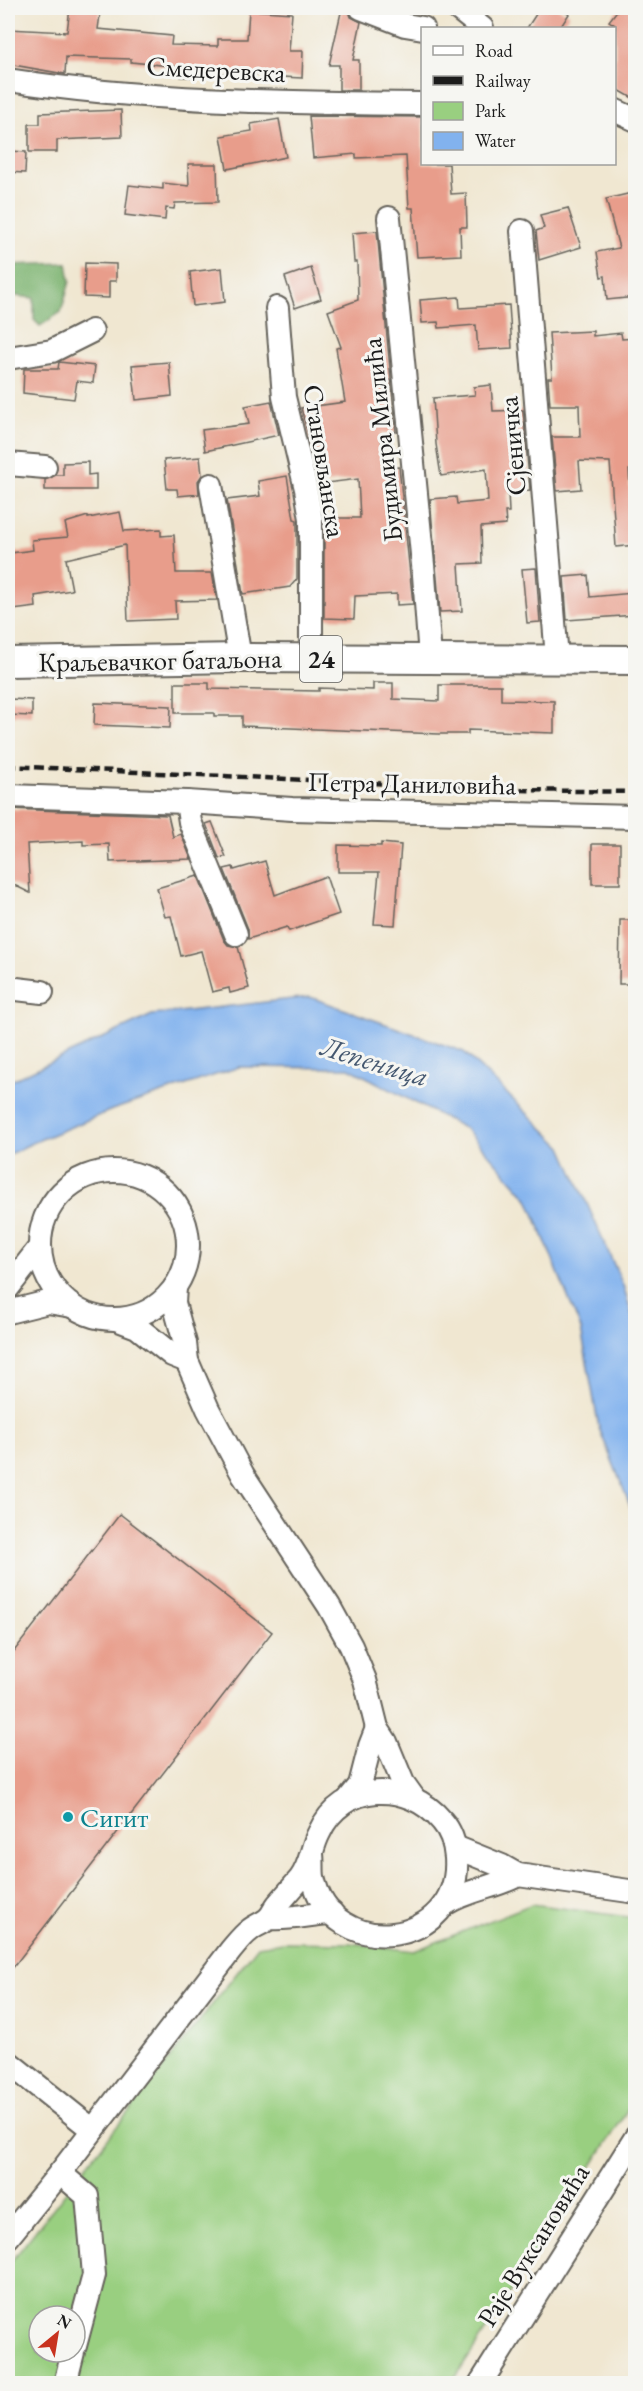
<svg xmlns="http://www.w3.org/2000/svg" width="643" height="2391" viewBox="0 0 643 2391" font-family="'EB Garamond',serif">
  <style>
    .green { fill: #99cf80; stroke: #5a764e; stroke-width: 1.5; fill-rule: evenodd }
    .forest { fill: #7ab26e; stroke: #4b6745; stroke-width: 1.5 }
    .water { fill: #82b2ee; stroke: #4f6785; stroke-width: 1.5 }
    .building { fill: #e89d8b }
    .lines { fill: none; stroke-linecap: round; stroke-linejoin: round }
    .minor-casing { stroke: #66635b; stroke-width: 26 }
    .major-casing { stroke: #66635b; stroke-width: 32 }
    .minor { stroke: #fff; stroke-width: 22 }
    .major { stroke: #fff; stroke-width: 28 }
    .rail { stroke: #1c1c1c; stroke-width: 4.5; stroke-dasharray: 9 4.5; stroke-linecap: butt }
    .culture-dot { fill: #0f9aa8; stroke: #f6f6f2; stroke-width: 2 }
    .labels { text-anchor: middle; dominant-baseline: central; stroke-width: 6; stroke-linejoin: round; paint-order: stroke }
    .shield { fill: #f6f6f2; stroke: #5d5d5c; stroke-width: 1.5 }
    .shield-label { font-size: 26px; font-weight: bold; fill: #1c1c1c }
    .street-label { font-size: 27px; fill: #1c1c1c; stroke: #f6f6f2 }
    .culture-label { font-size: 27px; fill: #0d838f; stroke: #f6f6f2; text-anchor: start }
    .water-label { font-size: 28px; font-style: italic; fill: #455870; stroke: #f6f6f2 }
  </style>
  <rect width="100%" height="100%" fill="#f6f6f2"/>
  <filter id="ink" filterUnits="userSpaceOnUse"><feTurbulence type="fractalNoise" baseFrequency=".0167" numOctaves="2"/><feDisplacementMap in="SourceGraphic" scale="12" xChannelSelector="R" yChannelSelector="G"/><feConvolveMatrix kernelMatrix="1 2 1 2 8 2 1 2 1" color-interpolation-filters="sRGB"/></filter>
  <filter id="wash" filterUnits="userSpaceOnUse"><feTurbulence type="fractalNoise" baseFrequency=".008" numOctaves="4" result="noise"/><feDisplacementMap in="SourceGraphic" scale="24" xChannelSelector="R" yChannelSelector="G"/><feGaussianBlur stdDeviation="1.35" result="paint"/><feColorMatrix in="noise" values="0 0 0 0 0 0 0 0 0 0 0 0 0 0 0 0 0 1.4 0 .05"/><feComposite in="paint" operator="in"/></filter>
  <g filter="url(#wash)">
    <rect width="100%" height="100%" fill="#f0e7d1"/>
    <!-- green -->
    <path class="green" d="M532 1904 635 1918V2099L452 2383H8V2266L258 1946 283 1942 350 1943 414 1951ZM39 2316H75V2352H39Z"/>
    <!-- forest -->
    <polygon class="forest" points="67,263 70,281 61,312 40,326 34,320 34,298 8,295 8,265"/>
    <!-- water -->
    <polygon class="water" points="310,997 464,1052 562,1147 623,1285 635,1325 635,1518 599,1428 581,1329 528,1199 466,1129 349,1068 239,1067 112,1110 32,1143 8,1155 8,1082 152,1015"/>
    <g id="blocks">
      <!-- building -->
      <g class="building">
        <polygon points="70,8 101,8 98,29 172,36 171,45 218,46 218,39 247,39 249,10 292,13 289,51 303,51 302,78 262,76 262,74 207,73 206,77 181,77 181,67 131,62 131,59 66,57 65,74 8,64 8,29 67,32"/>
        <polygon points="342,8 348,8 351,17 361,22 353,60 359,60 359,90 339,90 339,65 329,65"/>
        <polygon points="540,8 558,8 569,14 560,28 527,28"/>
        <polygon points="619,8 636,8 636,100 615,88 615,25 609,21"/>
        <polygon points="121,110 122,137 57,140 57,152 29,152 29,124 40,124 40,113"/>
        <polygon points="309,116 423,117 423,164 449,164 451,194 466,193 467,227 460,227 461,255 417,257 413,208 409,208 406,156 356,158 356,154 313,158"/>
        <polygon points="279,119 286,157 227,169 221,136 252,131 251,124"/>
        <polygon points="9,151 26,152 25,173 8,172"/>
        <polygon points="188,164 217,164 218,202 175,203 174,209 166,208 165,220 125,215 129,185 163,189 163,183 189,186"/>
        <polygon points="636,192 636,297 607,300 605,276 601,277 597,252 619,248 606,199"/>
        <polygon points="568,208 581,247 539,260 536,231 544,228 540,215"/>
        <polygon points="377,231 396,432 381,434 384,468 399,467 413,604 397,605 397,594 355,596 354,619 324,618 324,518 360,518 358,479 319,484 307,430 301,408 345,402 336,348 341,347 328,311 358,300 357,262 354,262 352,233"/>
        <polygon points="85,263 116,264 116,281 109,281 109,298 84,297"/>
        <polygon points="222,268 225,302 193,306 190,272"/>
        <polygon points="311,268 321,299 295,308 285,277"/>
        <polygon points="459,297 460,308 509,305 512,348 478,350 476,325 439,328 438,322 422,323 420,300"/>
        <polygon points="593,331 593,336 621,333 622,339 636,338 636,470 629,470 631,504 636,504 636,545 616,547 610,462 579,461 581,489 557,491 552,437 580,437 579,405 550,405 548,378 552,378 549,333"/>
        <polygon points="59,362 95,366 93,383 77,381 74,399 23,393 24,369 58,369"/>
        <polygon points="169,362 172,396 136,400 132,365"/>
        <polygon points="491,385 493,411 523,410 530,490 508,492 509,512 505,512 506,525 481,527 482,563 459,564 462,611 440,612 430,499 456,497 457,504 488,501 486,469 441,476 436,444 433,398 475,395 474,387"/>
        <polygon points="271,401 279,435 205,451 202,430 249,424 245,406"/>
        <polygon points="200,457 202,475 198,481 199,494 178,496 177,489 167,489 164,460"/>
        <polygon points="88,462 88,475 96,474 96,490 45,490 45,480 56,475 63,475 63,463"/>
        <polygon points="287,476 294,519 297,520 297,579 290,587 243,594 227,500 260,496 258,481"/>
        <polygon points="120,512 124,531 161,529 161,536 174,535 176,573 212,573 217,600 175,601 176,619 128,621 125,545 66,559 72,590 35,596 36,607 13,610 8,567 8,563 12,562 11,553 33,550 32,540 68,537 65,523 88,516 88,518"/>
        <polygon points="536,568 540,622 527,623 522,569"/>
        <polygon points="588,575 590,597 633,593 635,615 567,620 564,577"/>
        <polygon points="175,683 209,683 209,689 319,691 319,688 373,690 373,683 393,683 393,699 439,701 439,685 501,685 501,700 554,701 554,733 468,730 468,734 439,734 242,726 242,716 214,716 214,713 175,713"/>
        <polygon points="8,699 32,700 32,716 8,715"/>
        <polygon points="95,703 171,706 170,728 94,725"/>
        <polygon points="8,809 168,815 173,837 181,834 191,859 110,862 109,844 83,845 83,841 27,844 30,893 8,882"/>
        <polygon points="212,822 226,857 219,858 206,824"/>
        <polygon points="381,843 401,845 395,925 374,924 379,872 338,872 338,845 381,846"/>
        <rect x="592" y="844" width="28" height="40"/>
        <polygon points="265,861 275,895 326,876 339,914 289,931 287,927 248,939 248,929 224,869 233,867 234,870"/>
        <polygon points="198,876 224,940 228,945 238,947 249,988 230,993 229,988 212,992 201,951 181,956 171,916 165,917 157,888"/>
        <polygon points="620,920 636,920 636,984 619,984"/>
        <polygon points="120,1514 272,1632 8,1974 8,1659"/>
      </g>
    </g>
  </g>
  <g filter="url(#ink)">
    <use href="#blocks" fill-opacity="0" stroke="#66635b" stroke-width="1.5"/>
    <g class="lines">
      <!-- minor casing -->
      <g class="minor-casing">
        <g id="minor">
          <polyline points="361,8 405,25 423,28"/>
          <polyline points="457,8 482,28"/>
          <path d="M8 80C144 101 284 103 422 104"/>
          <polyline points="614,110 636,120"/>
          <polyline points="389,218 424,575 430,658"/>
          <polyline points="522,231 557,658"/>
          <polyline points="277,308 284,397 306,489 311,519 311,659"/>
          <polyline points="8,358 52,351 92,331"/>
          <polyline points="8,464 45,467"/>
          <polyline points="211,485 240,658"/>
          <polyline points="8,796 187,802 292,809 636,817"/>
          <polyline points="187,802 190,822 236,934"/>
          <polyline points="8,988 42,992"/>
          <circle cx="114" cy="1245" r="74"/>
          <polyline points="175,1287 174,1303 185,1343 187,1361 208,1409 243,1475 329,1606 351,1646 365,1680 377,1728 386,1742 403,1783 413,1797"/>
          <polyline points="8,1288 40,1247"/>
          <polyline points="8,1312 48,1302 72,1306"/>
          <polyline points="116,1319 137,1327 172,1355 187,1361"/>
          <polyline points="348,1800 360,1785 370,1746 377,1728"/>
          <polyline points="455,1847 502,1866 518,1875 636,1892"/>
          <path d="M445 1904C469 1889 494 1888 518 1875"/>
          <path d="M269 1918C290 1920 310 1914 332 1913"/>
          <polyline points="8,2062 93,2130"/>
          <polyline points="60,2173 87,2196 94,2275 75,2346"/>
          <path d="M8 2237 60 2173 231 1950C237 1943 243 1935 250 1930 256 1925 264 1923 269 1918 273 1914 275 1907 279 1903 286 1895 293 1887 300 1879 311 1865 311 1848 319 1833 342 1781 408 1780 442 1821 451 1831 455 1845 456 1858 462 1948 331 1964 313 1877 312 1870 313 1862 312 1854"/>
          <polyline points="65,2384 73,2352"/>
          <polyline points="480,2384 636,2137"/>
        </g>
      </g>
      <!-- major casing -->
      <g class="major-casing">
        <polyline id="major" points="8,662 240,658 636,660"/>
      </g>
      <!-- minor -->
      <use href="#minor" class="minor"/>
      <!-- major -->
      <use href="#major" class="major"/>
      <!-- rail -->
      <polyline class="rail" points="8,766 522,790 636,792"/>
    </g>
  </g>
  <!-- markers -->
  <circle class="culture-dot" cx="68" cy="1817" r="6"/>
  <g class="labels">
    <!-- shield labels -->
    <rect class="shield" x="300" y="636" width="42" height="46" rx="4.5"/>
    <g class="shield-label">
      <text x="321" y="659">24</text>
    </g>
    <!-- street labels -->
    <g class="street-label">
      <text transform="translate(216 69) rotate(3)">Смедеревска</text>
      <text transform="translate(382 440) rotate(-96)">Будимира Милића</text>
      <text transform="translate(512 446) rotate(-95)">Сјеничка</text>
      <text transform="translate(325 461) rotate(81)">Становљанска</text>
      <text transform="translate(160 660) rotate(-1)">Краљевачког батаљона</text>
      <text transform="translate(412 783) rotate(1)">Петра Даниловића</text>
      <text transform="translate(533 2245) rotate(-58)">Раје Вуксановића</text>
    </g>
    <!-- culture labels -->
    <g class="culture-label">
      <text x="80" y="1817">Сигит</text>
    </g>
    <!-- water labels -->
    <g class="water-label">
      <text transform="translate(375 1061) rotate(17)">Лепеница</text>
    </g>
  </g>
  <!-- margin -->
  <rect width="643" height="2391" fill="none" stroke="#f6f6f2" stroke-width="30"/>
  <!-- legend -->
  <rect x="421" y="27" width="195" height="138" fill="#f6f6f2" stroke="#9f9f9c" stroke-width="1.5"/>
  <rect x="433" y="46" width="30" height="9" fill="#ffffff" stroke="#9f9f9c" stroke-width="1.5"/>
  <text x="475" y="57" font-size="18" fill="#1c1c1c">Road</text>
  <rect x="433" y="76" width="30" height="9" fill="#1c1c1c" stroke="#9f9f9c" stroke-width="1.5"/>
  <text x="475" y="87" font-size="18" fill="#1c1c1c">Railway</text>
  <rect x="433" y="102" width="30" height="18" fill="#99cf80" stroke="#9f9f9c" stroke-width="1.5"/>
  <text x="475" y="117" font-size="18" fill="#1c1c1c">Park</text>
  <rect x="433" y="132" width="30" height="18" fill="#82b2ee" stroke="#9f9f9c" stroke-width="1.5"/>
  <text x="475" y="147" font-size="18" fill="#1c1c1c">Water</text>
  <!-- north arrow -->
  <g transform="translate(57 2334) rotate(30)"><circle r="28" fill="#f6f6f2" stroke="#9f9f9c" stroke-width="1.5"/>
  <path d="M0-4.5L10 22L0 15L-10 22Z" fill="#c8321e"/>
  <text y="-9" font-size="16" font-weight="bold" text-anchor="middle" fill="#1c1c1c">N</text>
  </g>
</svg>
